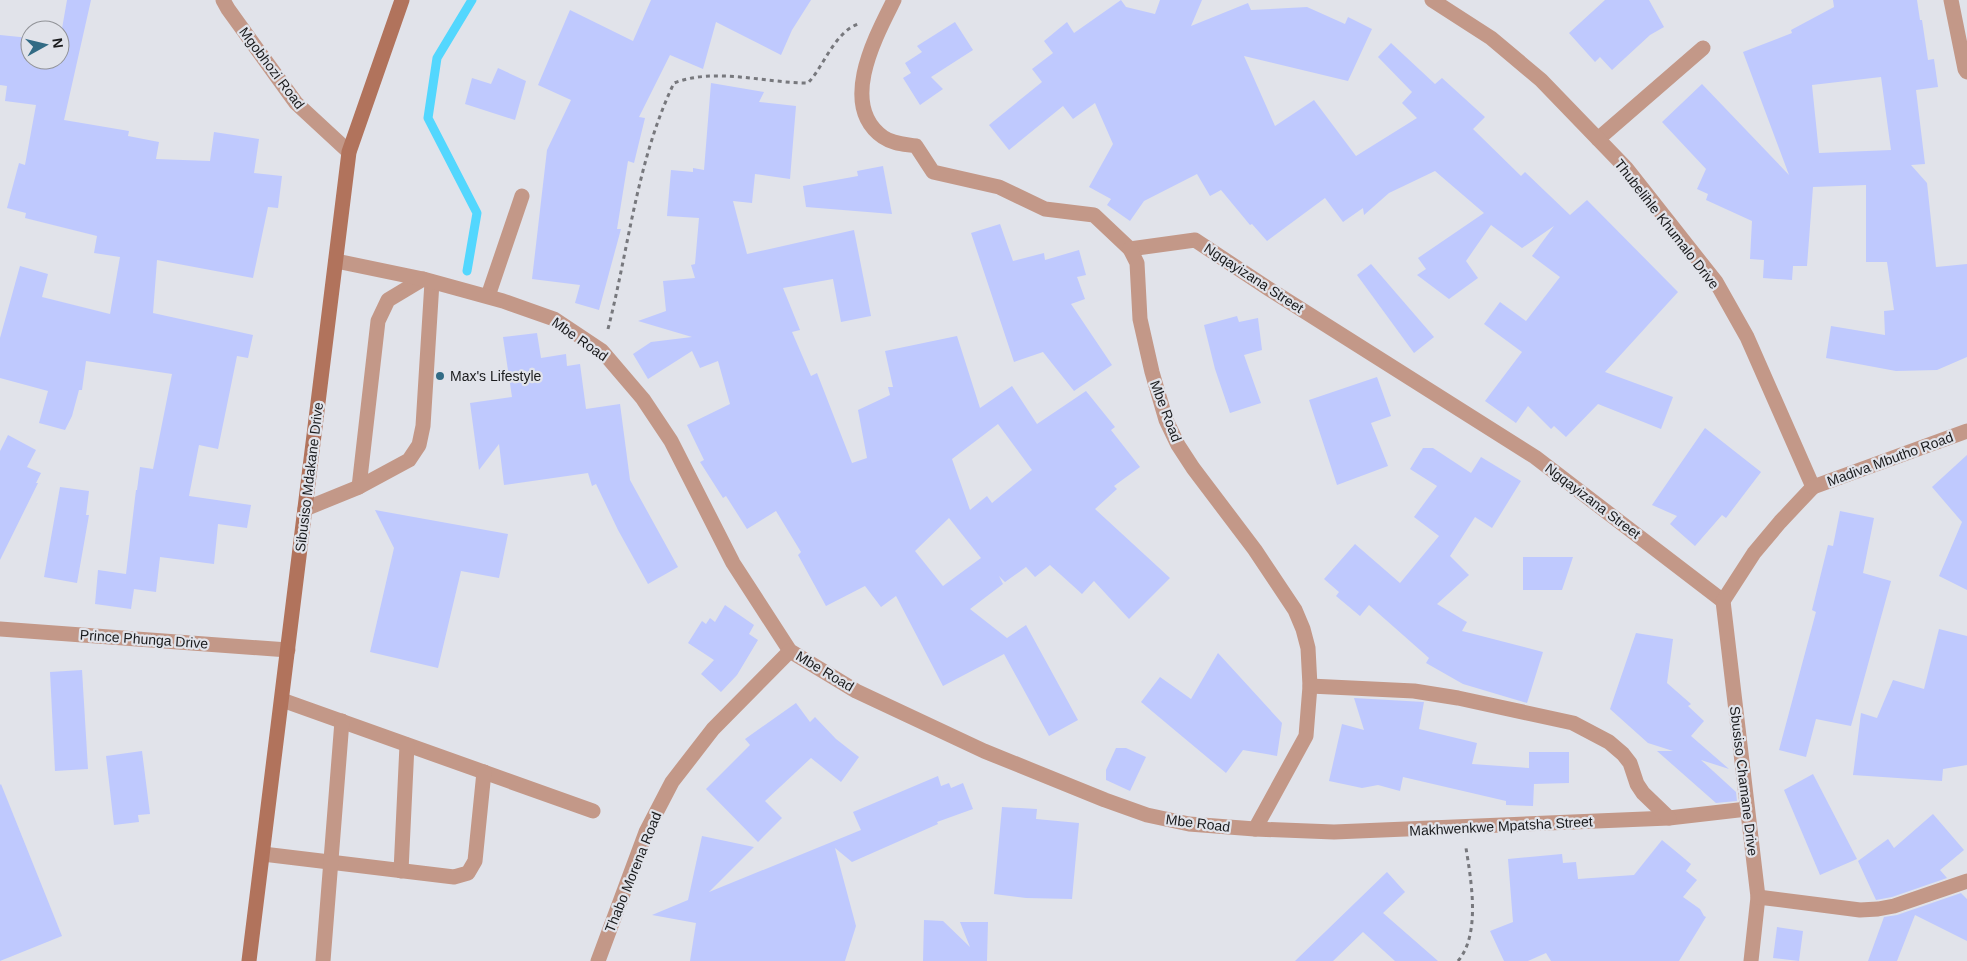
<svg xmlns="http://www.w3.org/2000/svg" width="1967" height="961" viewBox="0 0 1967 961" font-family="Arial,sans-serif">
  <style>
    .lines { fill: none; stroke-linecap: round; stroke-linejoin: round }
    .stream { stroke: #53d7fe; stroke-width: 9 }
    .building { fill: #bfc9fe; fill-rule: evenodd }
    .path { stroke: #77787d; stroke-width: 3; stroke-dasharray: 4 4; stroke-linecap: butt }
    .lane { stroke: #c39888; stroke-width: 15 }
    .street { stroke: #c39888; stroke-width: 15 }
    .secondary { stroke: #b1735c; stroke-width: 15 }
    .poi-dot { fill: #326b85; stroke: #e1e3ea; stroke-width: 2 }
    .labels { text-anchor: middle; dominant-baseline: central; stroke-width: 4.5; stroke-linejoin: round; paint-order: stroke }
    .street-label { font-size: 14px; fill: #1a1b1d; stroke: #e1e3ea }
    .poi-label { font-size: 14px; fill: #1a1b1d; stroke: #e1e3ea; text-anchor: start }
  </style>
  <rect width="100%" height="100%" fill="#e1e3ea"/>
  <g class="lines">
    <!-- stream -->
    <polyline class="stream" points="467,271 477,213 428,118 437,58 472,0"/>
  </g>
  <!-- building -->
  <g class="building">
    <polygon points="67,0 91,0 64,120 129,131 128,136 159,142 156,159 210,161 214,132 259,139 254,173 282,176 278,208 268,207 253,278 157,260 153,313 253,335 248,358 237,356 218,449 199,445 189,496 251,505 247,528 218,524 214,564 160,557 156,592 134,589 131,609 95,604 98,570 126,574 136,490 137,490 140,467 153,469 172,374 86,361 82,390 79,390 72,416 65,430 39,423 48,391 0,378 0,338 20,266 48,274 42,297 110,314 120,257 94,253 97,236 25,218 26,213 7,208 19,163 25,165 36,105 5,101 7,86 0,85 0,35 30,38 30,60 60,60 60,40"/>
    <polygon points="651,0 811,0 792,30 781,55 716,22 703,69 670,55 639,117 645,118 634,163 628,161 617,229 621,229 599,310 575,303 580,285 532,279 547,150 571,100 538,85 570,10 633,41"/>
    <polygon points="1121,0 1126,7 1155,14 1160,0 1202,0 1191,26 1248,3 1251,10 1307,7 1345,24 1348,17 1372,29 1348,81 1244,56 1275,126 1314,100 1356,156 1417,118 1402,103 1412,92 1378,57 1391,43 1435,84 1442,78 1485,117 1473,129 1521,176 1525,172 1570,215 1587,200 1678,292 1605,372 1673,397 1661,429 1598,404 1566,437 1554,426 1551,429 1528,406 1516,423 1485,401 1522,352 1484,324 1500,302 1526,321 1560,277 1532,256 1554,226 1522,248 1491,225 1466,261 1478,278 1449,299 1417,275 1426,269 1418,258 1484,213 1435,171 1389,193 1364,215 1363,208 1343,222 1325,198 1267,241 1252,224 1250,225 1221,190 1210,196 1197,174 1144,201 1130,221 1107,205 1111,199 1089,187 1113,144 1095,103 1073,119 1063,106 1009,150 989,125 1042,82 1032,69 1053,53 1044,41 1067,22 1074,33"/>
    <polygon points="1605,0 1649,0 1664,27 1650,35 1612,70 1600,57 1595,62 1569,33"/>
    <path d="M1833 0H1917L1920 20H1922L1928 60 1934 59 1938 87 1916 90 1925 164 1911 165 1927 183 1936 267 1967 264V357L1937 370 1896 371 1826 358 1831 326 1885 335 1884 311 1894 310 1887 262H1866V185L1813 187 1807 266H1793L1792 280 1763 278 1764 260 1750 259 1752 221 1706 200 1708 194 1697 189 1706 169 1662 122 1702 84 1789 175 1743 52 1792 33 1791 30 1834 7ZM1881 77 1891 150 1819 153 1812 85Z"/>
    <polygon points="955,22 973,50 931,77 943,89 920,105 903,78 911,73 905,63 922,52 917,46"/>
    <polygon points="498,68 526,81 515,120 465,104 472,78 491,84"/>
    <path d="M711 83 764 92 759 102 796 106 790 179 755 174 752 203 733 201 747 254 854 230 871 316 841 322 833 279 783 288 800 330 792 332 811 376 817 373 852 463 867 458 858 410 890 395 888 387H893L885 351 957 336 980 408 1012 386 1037 424 1086 391 1115 427 1111 430 1140 467 1114 486 1117 489 1095 509 1170 578 1129 619 1094 581 1082 594 1050 565 1035 577 1026 567 1005 582 999 576 1003 584 970 609 1007 638 1026 625 1078 720 1049 736 1004 654 943 686 896 596 881 607 865 586 826 606 798 555 801 552 776 511 747 529 726 496 723 498 700 462 704 460 687 425 730 404 718 361 700 368 692 351 648 379 633 354 651 342 692 337 638 321 666 311 663 281 695 278 691 265 695 264 699 218 667 216 671 170 693 172V168L704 170ZM998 424 1032 470 992 503 987 496 970 510 952 459ZM949 518 981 558 943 586 915 551Z"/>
    <polygon points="883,166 892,214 806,207 803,186 858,176 857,171"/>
    <polygon points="1000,224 1013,261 1044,253 1045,260 1079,250 1086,275 1077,277 1085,299 1071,304 1112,365 1074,391 1043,352 1014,362 971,233"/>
    <polygon points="1371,264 1434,337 1414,353 1357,275"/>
    <polygon points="1237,316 1239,322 1258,318 1262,350 1244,355 1261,403 1230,413 1215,369 1204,325"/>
    <polygon points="537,333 541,358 566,354 567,366 580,364 586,409 620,404 630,480 678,567 648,584 618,530 596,484 592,486 588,473 504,485 499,444 479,470 470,403 512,397 503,337"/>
    <polygon points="1377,377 1391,416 1371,423 1388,466 1337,485 1309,400"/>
    <polygon points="1705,428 1761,472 1726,518 1722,515 1695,546 1670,524 1677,516 1652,505"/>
    <polygon points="8,435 36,450 27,467 41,473 36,483 38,483 0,560 0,451"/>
    <polygon points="1423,448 1433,448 1471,473 1481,457 1521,481 1492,528 1475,517 1450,556 1469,575 1437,604 1467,622 1462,631 1543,652 1527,703 1463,684 1426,663 1429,658 1369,605 1360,616 1336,596 1339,592 1324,579 1355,544 1400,583 1439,536 1414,517 1437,486 1410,469"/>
    <polygon points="1967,455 1967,590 1939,576 1962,522 1932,487"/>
    <polygon points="60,487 89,491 86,515 89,515 77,583 44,577"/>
    <polygon points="375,510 508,534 499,578 461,571 438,668 370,652 394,548"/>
    <polygon points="1840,511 1874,518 1863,573 1891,581 1851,726 1816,719 1806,757 1779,750 1816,612 1812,610 1828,545 1833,546"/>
    <polygon points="1523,557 1573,557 1562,590 1523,590"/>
    <polygon points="725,605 754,625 749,634 758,640 737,675 721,692 701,674 714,660 688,643 702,621 706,624 710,618 715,622"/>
    <polygon points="1939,629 1967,636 1967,765 1943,769 1942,781 1853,775 1861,713 1877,718 1893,680 1924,689"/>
    <polygon points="1636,633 1673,639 1667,683 1691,704 1688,706 1704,721 1691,736 1729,769 1701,760 1736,792 1737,801 1716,803 1657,751 1673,751 1648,743 1610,709"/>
    <polygon points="1218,653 1282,723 1277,756 1243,750 1226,773 1141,702 1160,677 1191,699"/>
    <polygon points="82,670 88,769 55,771 50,672"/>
    <polygon points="1354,698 1424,702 1419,729 1477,743 1472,764 1529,768 1529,752 1569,752 1569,783 1534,784 1533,806 1506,805 1506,801 1403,777 1400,791 1378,785 1362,788 1329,781 1342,724 1364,730"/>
    <polygon points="796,703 810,722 815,717 836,739 859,757 841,782 811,758 765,801 782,818 758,842 706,789 750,745 745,739"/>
    <polygon points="1116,748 1126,748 1146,757 1130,791 1106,780 1106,770"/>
    <polygon points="142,751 150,814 138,815 139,822 114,825 106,756"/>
    <polygon points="1813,774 1857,859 1820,875 1784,790"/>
    <polygon points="938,776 941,786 949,783 951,788 963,783 973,809 937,822 938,824 852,862 835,848 856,926 845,961 690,961 696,923 652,915 688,900 702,836 754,847 709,892 861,830 853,812"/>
    <polygon points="1,784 62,936 0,961 0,785"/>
    <polygon points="1002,807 1037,809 1036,819 1079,823 1072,899 1026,898 994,894"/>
    <polygon points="1933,814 1964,850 1940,870 1947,878 1892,897 1876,900 1858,861 1888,839 1894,848"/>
    <polygon points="1662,840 1691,864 1686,871 1697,880 1683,897 1700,909 1704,916 1706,917 1679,961 1551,961 1546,953 1528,961 1504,961 1490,931 1513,922 1508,859 1562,854 1563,863 1576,862 1578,879 1634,875"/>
    <polygon points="1387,872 1405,892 1383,913 1438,961 1395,961 1363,932 1333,961 1295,961"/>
    <polygon points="1961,893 1967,899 1967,941 1915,915 1897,961 1868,961 1884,917 1897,915"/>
    <polygon points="924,920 943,921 970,947 960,922 988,922 987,961 923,961"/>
    <polygon points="1777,927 1803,931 1799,961 1773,958"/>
  </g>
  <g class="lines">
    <!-- path -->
    <g class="path">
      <path d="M608 329C629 247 637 160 674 83 716 67 764 83 808 83 824 66 834 33 858 24"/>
      <path d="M1458 961C1481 934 1471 880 1466 848"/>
    </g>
    <!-- lane -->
    <g class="lane">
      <polyline points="1598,139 1703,48"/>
      <polyline points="488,296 522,196"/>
      <polyline points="359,487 378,321 388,300 423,279"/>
      <polyline points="305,509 359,487 409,460 419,445 423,426 432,282"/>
      <polyline points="282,700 593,811"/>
      <polyline points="263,854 454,877 468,873 475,861 484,772"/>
      <polyline points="401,871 407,745"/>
      <polyline points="323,961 342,721"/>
    </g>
    <!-- street -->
    <g class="street">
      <polyline points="223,0 228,9 296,103 349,152"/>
      <path d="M894 0C876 36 838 105 883 137 893 144 905 144 916 146L933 172 999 187 1045 209 1094 215 1130 249 1195 240 1269 289 1535 457 1723 601"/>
      <polyline points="1432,0 1491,38 1541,80 1626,168 1716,282 1747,337 1813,487 1780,522 1754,553 1723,601"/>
      <polyline points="1951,0 1965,69 1967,72"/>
      <polyline points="1130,249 1137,263 1140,319 1152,372 1166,420 1178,445 1193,468 1255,550 1295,610 1303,629 1308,648 1310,686 1306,736 1255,829"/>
      <polyline points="336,261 423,279 503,301 554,319 602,351 643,399 671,441 733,563 790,651 856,691 984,751 1105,800 1147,815 1189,824 1255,829 1334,832 1669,818 1747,809"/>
      <polyline points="1813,487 1967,431"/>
      <polyline points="1723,601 1758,897 1751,961"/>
      <polyline points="0,629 288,650"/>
      <polyline points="1310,686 1414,691 1458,698 1573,723 1609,742 1623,754 1630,763 1637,784 1643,793 1669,818"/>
      <polyline points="1758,897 1860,910 1878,909 1894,906 1967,881"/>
      <polyline points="598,961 646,832 672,782 713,729 790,651"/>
    </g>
    <!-- secondary -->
    <polyline class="secondary" points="249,961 349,152 402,0"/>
  </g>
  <!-- markers -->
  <circle class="poi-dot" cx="440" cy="376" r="5"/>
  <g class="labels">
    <!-- street labels -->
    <g class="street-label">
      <text transform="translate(272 68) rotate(53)">Mgobhozi Road</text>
      <text transform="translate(1667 224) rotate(52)">Thubelihle Khumalo Drive</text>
      <text transform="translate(1254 278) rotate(33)">Ngqayizana Street</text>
      <text transform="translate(580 339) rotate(35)">Mbe Road</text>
      <text transform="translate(1166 411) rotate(69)">Mbe Road</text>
      <text transform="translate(1890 459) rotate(-20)">Madiva Mbutho Road</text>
      <text transform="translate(309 477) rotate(-83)">Sibusiso Mdakane Drive</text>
      <text transform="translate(1593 501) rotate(37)">Ngqayizana Street</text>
      <text transform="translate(144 639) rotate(4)">Prince Phunga Drive</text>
      <text transform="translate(825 671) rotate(31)">Mbe Road</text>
      <text transform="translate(1744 781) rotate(83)">Sbusiso Chamane Drive</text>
      <text transform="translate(1198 823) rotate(7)">Mbe Road</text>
      <text transform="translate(1501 826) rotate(-3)">Makhwenkwe Mpatsha Street</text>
      <text transform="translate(633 872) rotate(-68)">Thabo Morena Road</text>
    </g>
    <!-- poi labels -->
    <g class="poi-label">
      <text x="450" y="376">Max's Lifestyle</text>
    </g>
  </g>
  <!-- north arrow -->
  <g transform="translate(45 45) rotate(82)"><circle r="24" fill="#e1e3ea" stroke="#919398"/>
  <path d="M0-4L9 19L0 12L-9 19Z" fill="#326b85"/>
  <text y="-8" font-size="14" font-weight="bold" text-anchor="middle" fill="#1a1b1d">N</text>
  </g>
</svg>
